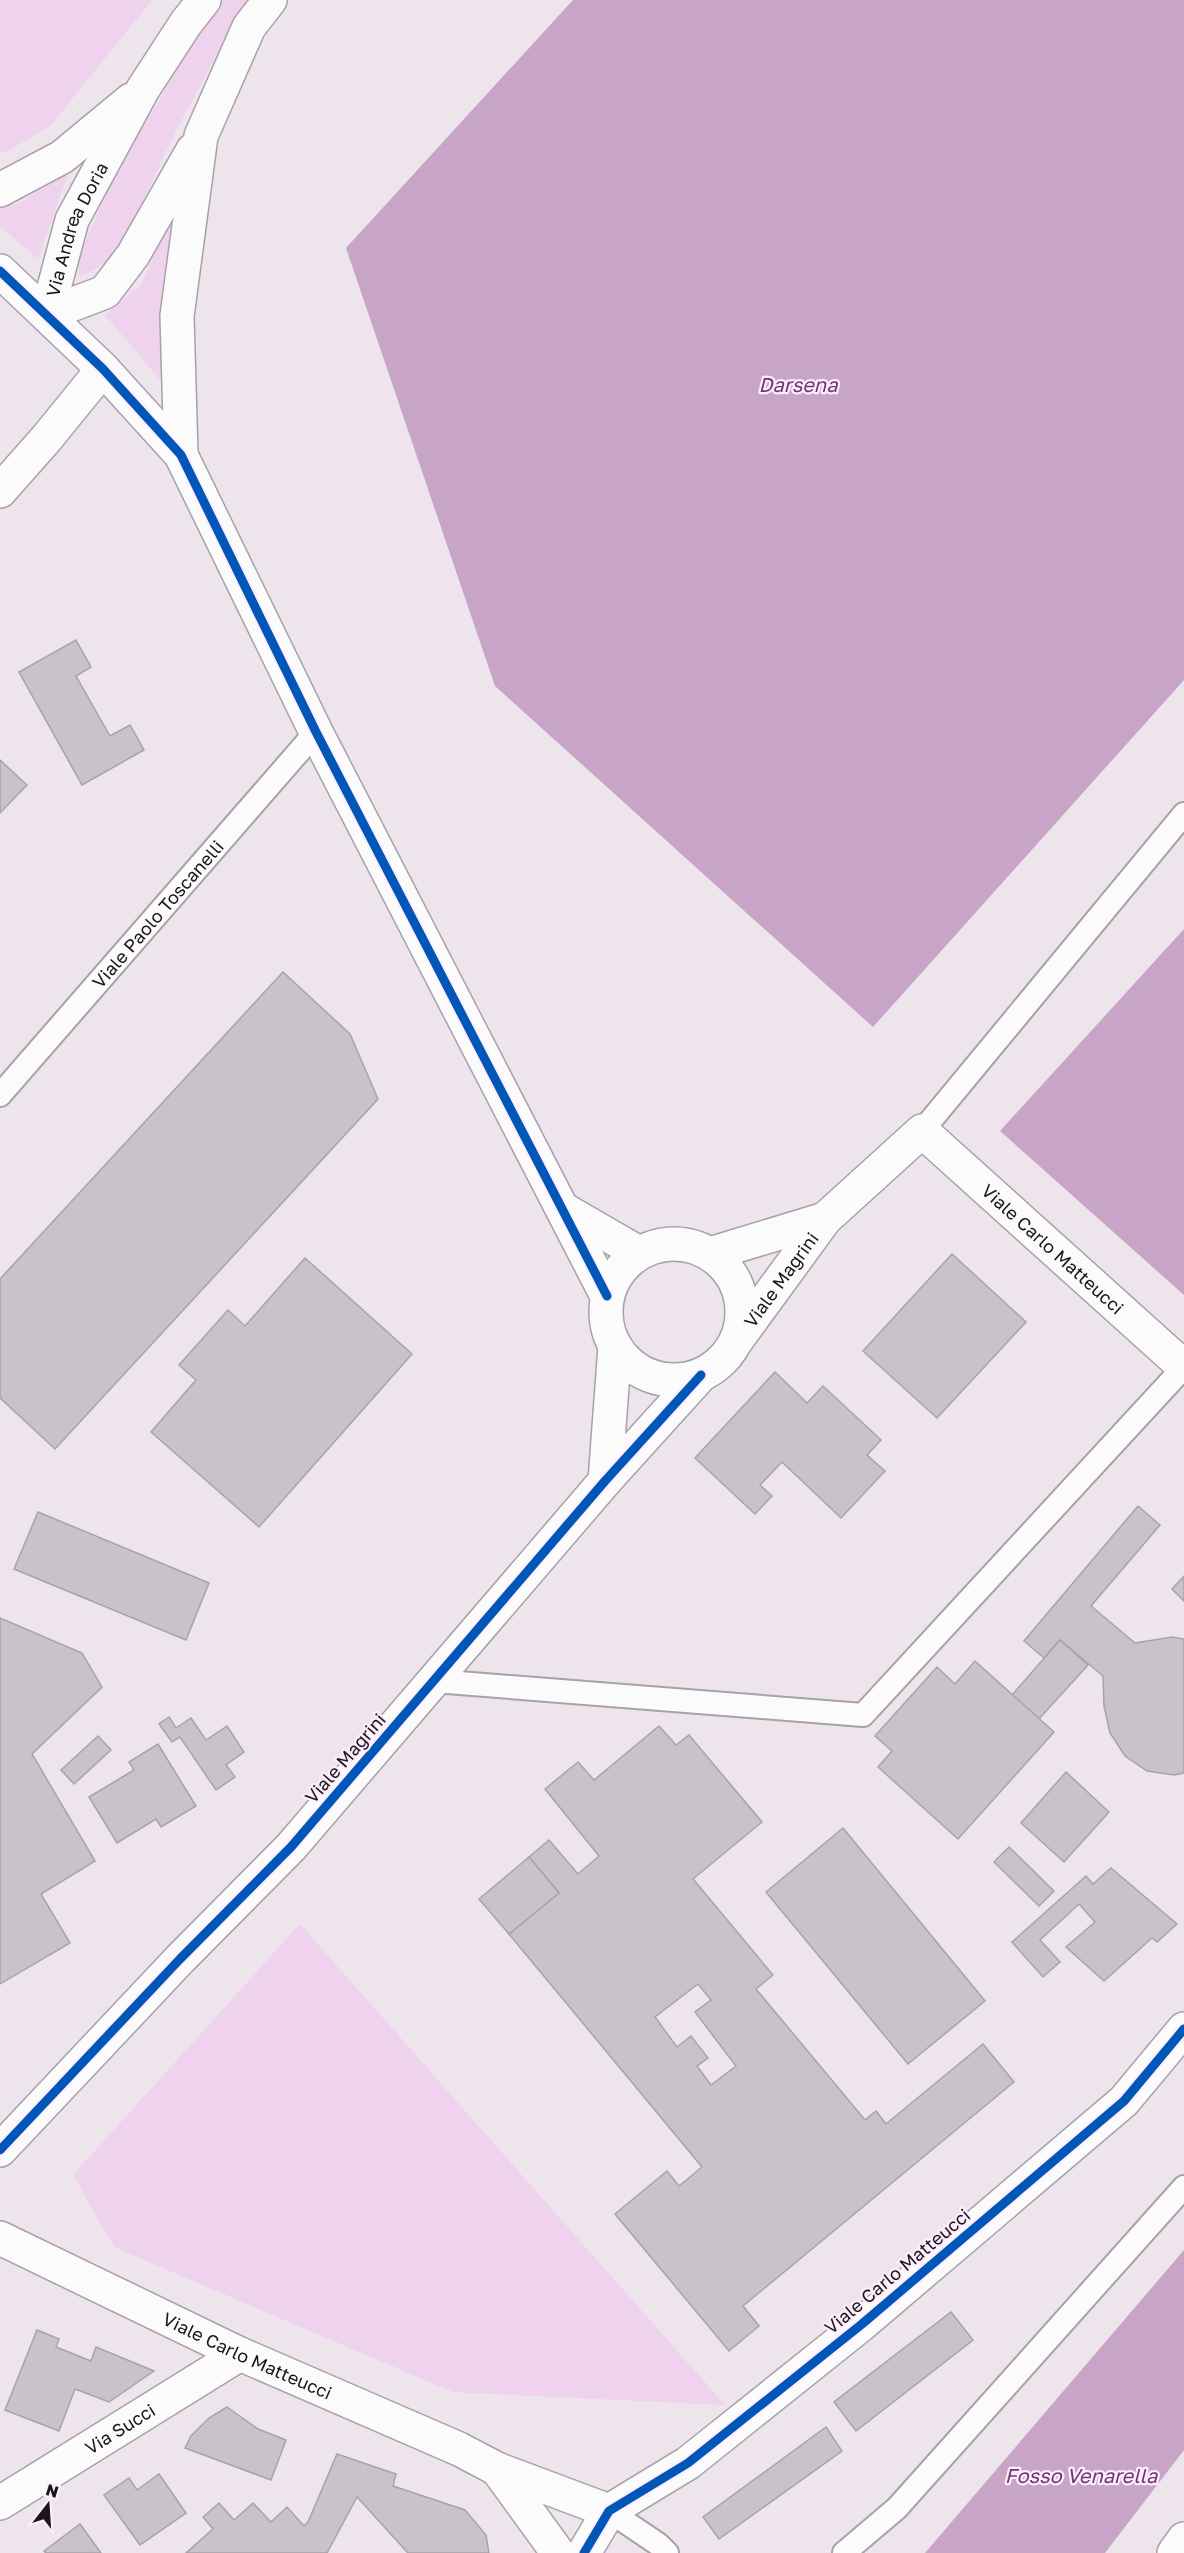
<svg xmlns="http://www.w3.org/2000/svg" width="1184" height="2553" viewBox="0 0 1184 2553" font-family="'Golos Text',sans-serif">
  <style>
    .green { fill: #efd2ed }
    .water { fill: #c8a4c6 }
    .building { fill: #c9c2c8; stroke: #a9a2a8; stroke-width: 1.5; fill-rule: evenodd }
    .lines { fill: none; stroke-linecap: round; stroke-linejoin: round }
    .lane-casing { stroke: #a8a1a7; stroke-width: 26 }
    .street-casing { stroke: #a8a1a7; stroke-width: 36 }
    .secondary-casing { stroke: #a8a1a7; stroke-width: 36 }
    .lane { stroke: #fcfbfc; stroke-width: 22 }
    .street { stroke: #fcfbfc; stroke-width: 33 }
    .secondary { stroke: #fcfbfc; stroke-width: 33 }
    .cycleway-casing { stroke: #feedfd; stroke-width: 13 }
    .cycleway { stroke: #0057b8; stroke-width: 9 }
    .labels { text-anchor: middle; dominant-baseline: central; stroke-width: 4.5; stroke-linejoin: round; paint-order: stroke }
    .street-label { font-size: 18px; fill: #1b161b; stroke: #feedfd }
    .water-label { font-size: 20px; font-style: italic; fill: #71356f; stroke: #feedfd }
  </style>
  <rect width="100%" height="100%" fill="#ede4ec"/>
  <!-- green -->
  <g class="green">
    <polygon points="0,0 152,0 51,125 8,151 0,152"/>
    <polygon points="222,0 251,0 233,24 176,131 116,256 80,278 76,262 115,175 209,16"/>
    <polygon points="68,174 38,259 0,226 0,207 17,204"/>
    <polygon points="182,191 164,384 105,315 141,285"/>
    <polygon points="300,1924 725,2405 453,2392 114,2247 73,2175"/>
  </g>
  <!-- water -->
  <g class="water">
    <polygon points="573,0 1184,0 1184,680 873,1027 495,686 346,248"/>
    <polygon points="1184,929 1184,1295 1000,1131"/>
    <polygon points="1184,2250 1184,2450 1105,2553 925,2553"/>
  </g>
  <!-- building -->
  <g class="building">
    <polygon points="76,640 91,667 76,676 110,736 130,725 144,750 82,785 19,672"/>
    <polygon points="0,760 27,785 0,813"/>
    <polygon points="283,972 350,1034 378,1099 55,1449 0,1398 0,1279"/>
    <polygon points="952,1254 1026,1322 937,1418 863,1351"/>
    <polygon points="305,1258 412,1354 259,1527 151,1432 196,1380 179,1365 228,1310 245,1326"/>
    <polygon points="775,1372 807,1403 823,1386 881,1440 867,1455 885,1471 841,1518 782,1462 760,1485 772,1496 755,1514 695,1458"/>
    <polygon points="1138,1506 1160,1525 1091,1606 1135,1643 1172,1637 1184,1639 1184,1773 1174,1775 1147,1771 1125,1756 1110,1733 1104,1706 1103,1676 1060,1640 1044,1658 1024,1641"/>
    <polygon points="38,1512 209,1583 186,1640 14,1569"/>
    <polygon points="1184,1576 1184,1601 1172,1589"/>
    <polygon points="0,1618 82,1653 102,1687 32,1754 95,1861 41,1894 70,1943 0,1984"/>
    <polygon points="1060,1640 1088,1665 1039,1719 1012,1695"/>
    <polygon points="975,1661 1054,1732 958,1839 878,1767 892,1751 875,1736 937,1667 955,1684"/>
    <polygon points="169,1717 176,1728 191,1718 206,1740 227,1726 244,1752 226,1765 235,1777 216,1790 180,1737 172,1742 159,1724"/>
    <path d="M659 1726 676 1745 689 1735 762 1822 693 1879 773 1975 756 1989 865 2120 876 2111 886 2124 983 2044 1014 2082 743 2306 759 2326 729 2351 615 2214 667 2171 679 2186 702 2167 509 1934 559 1893 529 1857 549 1840 578 1874 599 1856 545 1789 578 1762 594 1780ZM698 1984 711 2000 695 2012 736 2066 711 2085 697 2066 708 2058 691 2036 677 2047 655 2017Z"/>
    <polygon points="98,1736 111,1750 74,1784 61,1770"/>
    <polygon points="158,1744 196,1806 161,1827 156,1819 117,1843 89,1797 134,1770 129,1762"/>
    <polygon points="1066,1772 1109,1812 1064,1862 1021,1823"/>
    <polygon points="843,1828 985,2001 908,2064 766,1892"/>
    <polygon points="1009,1847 1054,1891 1039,1906 994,1862"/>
    <polygon points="529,1857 559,1893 509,1934 479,1899"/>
    <polygon points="1111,1868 1177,1924 1157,1942 1152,1938 1104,1981 1066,1947 1095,1922 1079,1904 1040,1940 1060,1962 1043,1977 1012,1942 1086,1876 1093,1884"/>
    <polygon points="951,2312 973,2340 856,2431 834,2402"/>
    <polygon points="37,2330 59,2339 56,2347 91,2361 96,2347 154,2371 109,2402 75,2389 59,2431 5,2410"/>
    <polygon points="227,2407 258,2429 286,2440 271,2480 185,2448 191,2436 209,2418"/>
    <polygon points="826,2427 842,2451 719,2539 703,2517"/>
    <polygon points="337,2454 396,2474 393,2486 465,2510 486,2535 489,2553 408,2553 357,2497 327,2553 186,2553 213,2529 203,2517 219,2503 234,2520 253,2503 271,2522 287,2507 304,2526 308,2522"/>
    <polygon points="159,2474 186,2513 140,2545 104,2495 129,2478 137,2490"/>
    <polygon points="80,2524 101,2553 46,2553 44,2551"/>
  </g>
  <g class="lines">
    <!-- lane casing -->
    <g class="lane-casing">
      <g id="lane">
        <path id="s1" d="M0 1095 316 732"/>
        <polyline points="922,1131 1184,814"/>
        <polyline points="434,1681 863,1715 1184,1367"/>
        <polyline points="609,2511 658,2544 667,2553"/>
        <polyline points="844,2553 897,2508 1184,2187"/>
      </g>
    </g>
    <!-- street casing -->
    <g class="street-casing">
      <g id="street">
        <polyline points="0,190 62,157 131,100"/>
        <path id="s2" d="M47 314 72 220 143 89 186 23 204 0"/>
        <polyline points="47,314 105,292 133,255 193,150"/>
        <polyline points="181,455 177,316 201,136 249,27 270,0"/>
        <polyline points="0,491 46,439 103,369"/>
        <polyline points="710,1254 825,1219"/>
        <path id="s3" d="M736 1341 825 1219 922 1131 1184 1367"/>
        <path id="s4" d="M0 2238 240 2354 459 2449 497 2469 609 2511"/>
        <polyline points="497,2469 558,2553"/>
        <path id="s5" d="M0 2503 240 2354"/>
        <polyline points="584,2553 609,2511 688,2463 862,2324 1124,2101 1184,2029"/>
        <polyline points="1174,2553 1184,2539"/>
      </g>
    </g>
    <!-- secondary casing -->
    <g class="secondary-casing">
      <g id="secondary">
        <polyline points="0,271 103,369 181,455 316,732 607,1296"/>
        <polyline points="563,1209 639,1253"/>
        <circle cx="674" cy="1312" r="68"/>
        <polyline points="605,1481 615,1346"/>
        <polyline points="0,2150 180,1959 291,1847 605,1481 701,1375"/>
      </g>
    </g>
    <!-- lane -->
    <use href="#lane" class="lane"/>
    <!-- street -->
    <use href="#street" class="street"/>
    <!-- secondary -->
    <use href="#secondary" class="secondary"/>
    <!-- cycleway casing -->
    <g class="cycleway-casing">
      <g id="cycleway">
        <polyline points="0,271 103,369 181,455 316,732 607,1296"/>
        <polyline points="0,2150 180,1959 291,1847 605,1481 701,1375"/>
        <polyline points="584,2553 609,2511 688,2463 862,2324 1124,2101 1184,2029"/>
      </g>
    </g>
    <!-- cycleway -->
    <use href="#cycleway" class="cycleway"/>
  </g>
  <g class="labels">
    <!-- street labels -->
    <g class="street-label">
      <text stroke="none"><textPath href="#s2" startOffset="90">Via Andrea Doria</textPath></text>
      <text stroke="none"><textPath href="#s1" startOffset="240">Viale Paolo Toscanelli</textPath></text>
      <text stroke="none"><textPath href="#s3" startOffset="458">Viale Carlo Matteucci</textPath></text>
      <text stroke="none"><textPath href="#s3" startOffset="76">Viale Magrini</textPath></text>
      <text transform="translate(345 1758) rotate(-49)">Viale Magrini</text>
      <text transform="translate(897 2271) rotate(-40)">Viale Carlo Matteucci</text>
      <text stroke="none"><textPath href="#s4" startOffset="274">Viale Carlo Matteucci</textPath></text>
      <text stroke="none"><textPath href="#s5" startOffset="141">Via Succi</textPath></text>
    </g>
    <!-- water labels -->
    <g class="water-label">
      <text x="798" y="384">Darsena</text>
      <text x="1081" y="2475">Fosso Venarella</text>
    </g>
  </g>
  <!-- north arrow -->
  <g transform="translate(48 2505) rotate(17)" stroke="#feedfd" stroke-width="4.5" paint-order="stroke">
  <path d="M0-4.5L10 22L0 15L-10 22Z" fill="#1b161b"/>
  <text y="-9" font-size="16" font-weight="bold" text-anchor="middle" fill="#1b161b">N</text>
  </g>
</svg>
